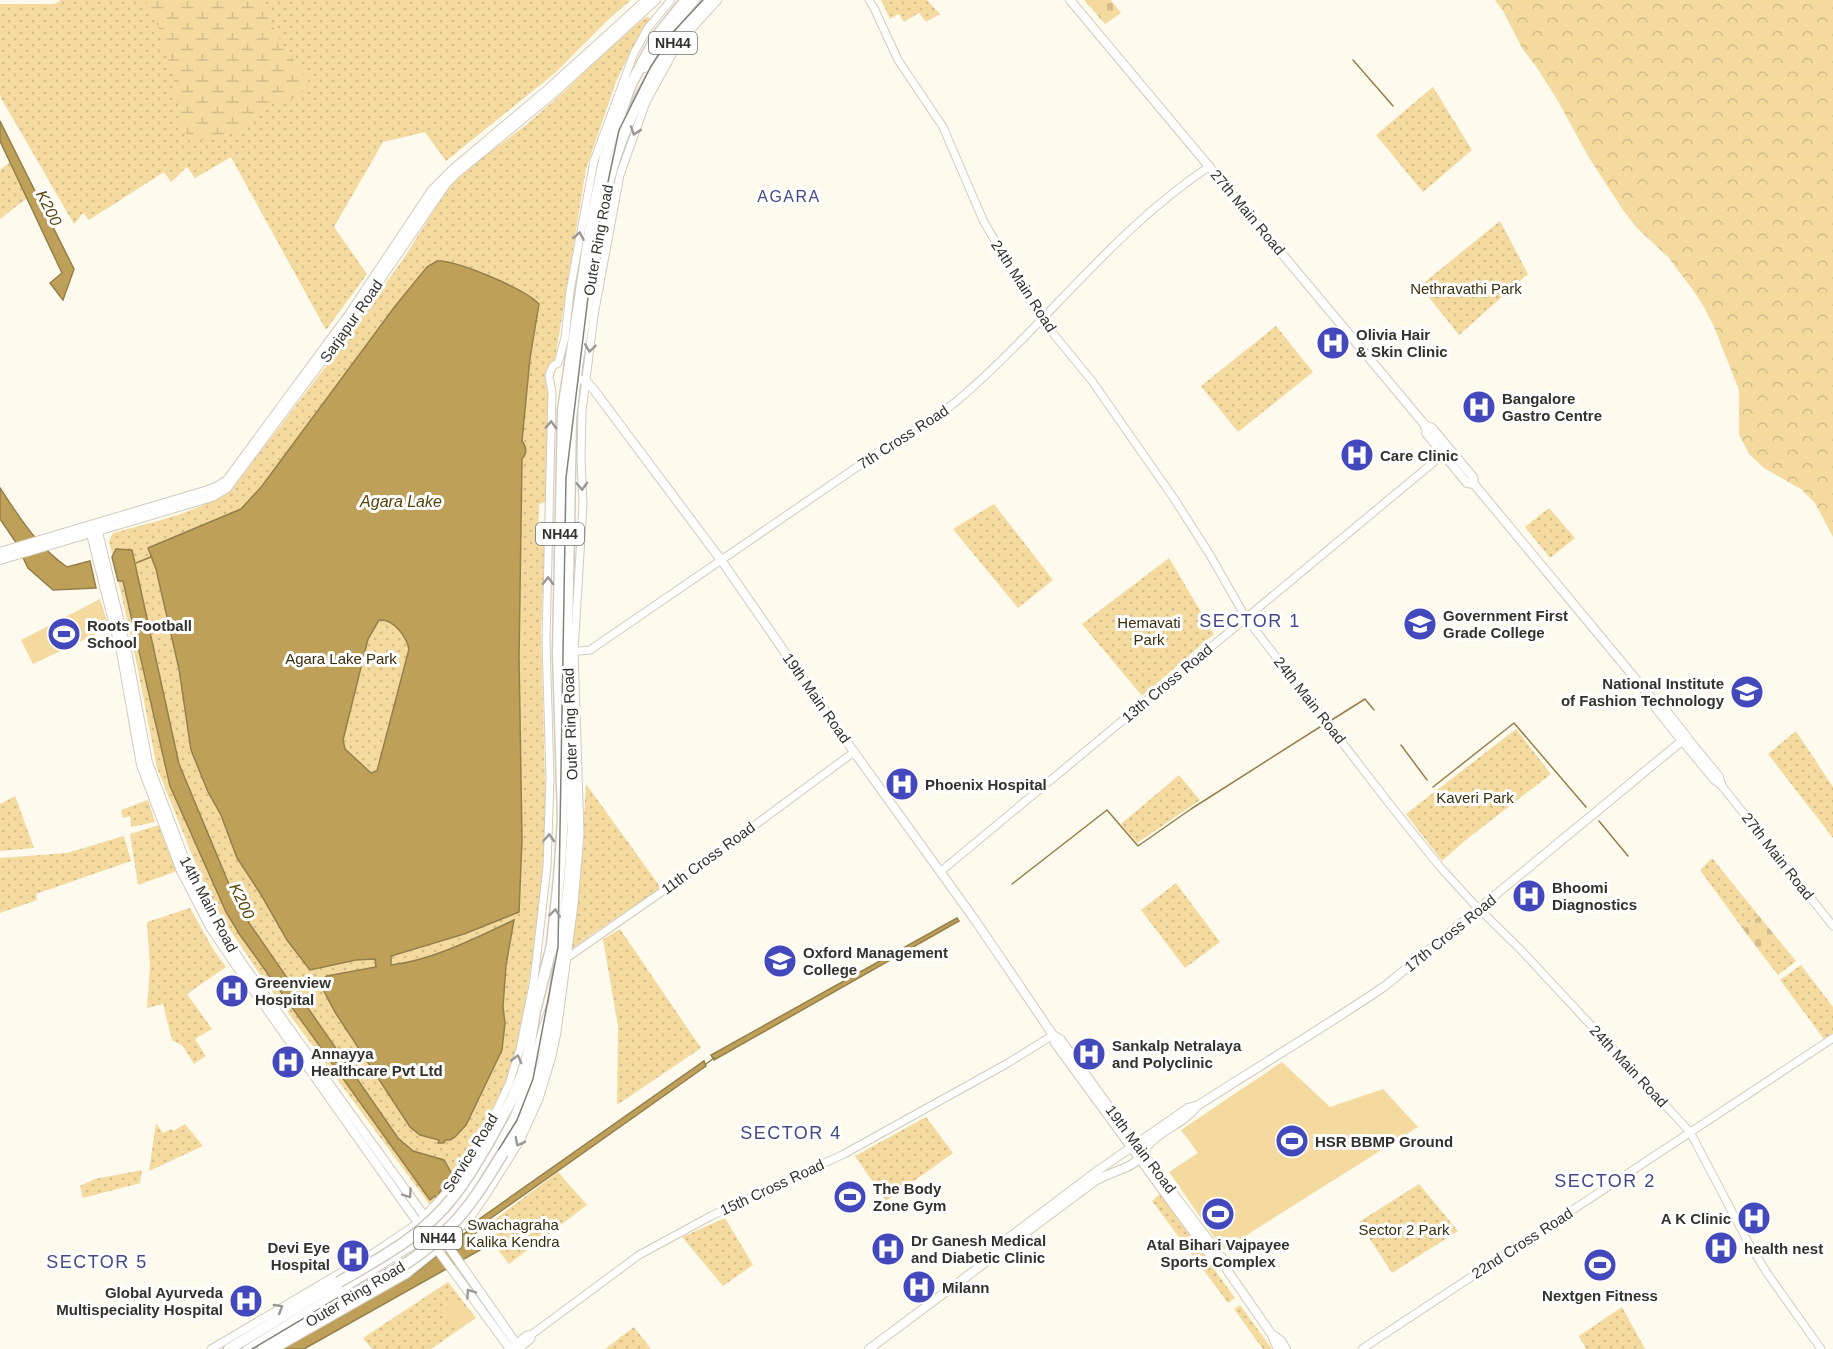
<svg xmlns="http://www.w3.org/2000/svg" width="1833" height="1349" viewBox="0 0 1833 1349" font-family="Arial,sans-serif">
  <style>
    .grass { fill: url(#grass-dots) }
    .forest { fill: url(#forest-crowns) }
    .wetland { fill: url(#wetland-marsh) }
    .cemetery { fill: url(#cemetery-stones) }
    .garden { fill: #f4da9f }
    .water { fill: #bfa058; stroke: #957f4b; stroke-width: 1.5; fill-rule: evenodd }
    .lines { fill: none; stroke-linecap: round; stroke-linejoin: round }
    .stream { stroke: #957f4b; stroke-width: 1.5 }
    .minor-casing { stroke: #d1cbbd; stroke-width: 9 }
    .major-casing { stroke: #d1cbbd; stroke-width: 10 }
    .highway-casing { stroke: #d1cbbd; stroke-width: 13 }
    .minor { stroke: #fff; stroke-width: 7 }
    .major { stroke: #fff; stroke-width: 8 }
    .highway { stroke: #fff; stroke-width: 10 }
    .rail { stroke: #848179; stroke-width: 1.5 }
    .highway-bridge-casing { stroke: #d1cbbd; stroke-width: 13; stroke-linecap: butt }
    .highway-bridge { stroke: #fff; stroke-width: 10 }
    .oneway { stroke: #9a9896 }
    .labels { text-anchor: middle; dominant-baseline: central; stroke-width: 6; stroke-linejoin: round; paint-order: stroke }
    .shield { fill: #fff; stroke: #71706c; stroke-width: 1.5 }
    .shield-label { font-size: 14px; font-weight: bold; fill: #34322d }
    .street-label { font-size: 15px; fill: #34322d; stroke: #fff }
    .park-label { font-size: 15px; fill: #3c2f0e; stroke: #fff }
    .poi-label { font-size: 15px; font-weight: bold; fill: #34322d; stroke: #fff; text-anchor: start }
    .neighbourhood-label { font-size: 16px; letter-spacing: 1.5px; fill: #424a87; stroke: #fff }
    .water-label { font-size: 16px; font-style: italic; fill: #584307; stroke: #fff }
    .quarter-label { font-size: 18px; letter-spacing: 1.5px; fill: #424a87; stroke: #fff }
  </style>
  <defs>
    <pattern id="grass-dots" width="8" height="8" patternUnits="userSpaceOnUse" patternTransform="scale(1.5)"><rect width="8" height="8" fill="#f4da9f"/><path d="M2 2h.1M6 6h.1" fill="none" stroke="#d2bc89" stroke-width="1.8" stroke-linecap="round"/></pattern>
    <pattern id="forest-crowns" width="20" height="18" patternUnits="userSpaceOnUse" patternTransform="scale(1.5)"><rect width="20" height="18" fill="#f4da9f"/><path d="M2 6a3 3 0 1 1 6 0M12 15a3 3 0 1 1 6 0" fill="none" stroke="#d2bc89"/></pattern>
    <pattern id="wetland-marsh" width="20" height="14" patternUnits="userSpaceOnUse" patternTransform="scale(1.5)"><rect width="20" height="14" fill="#f4da9f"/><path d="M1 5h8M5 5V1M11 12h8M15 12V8" fill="none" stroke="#d2bc89"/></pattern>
    <pattern id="cemetery-stones" width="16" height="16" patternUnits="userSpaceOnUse" patternTransform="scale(1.5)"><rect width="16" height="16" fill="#f4da9f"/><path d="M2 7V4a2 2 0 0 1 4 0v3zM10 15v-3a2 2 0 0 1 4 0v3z" fill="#d2bc89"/></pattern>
  </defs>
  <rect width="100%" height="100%" fill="#fffaee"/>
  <!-- grass -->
  <g class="grass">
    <polygon points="61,0 631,0 611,17 555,73 446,161 425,132 383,142 334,227 367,274 326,330 231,157 195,178 187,167 171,182 164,172 89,220 83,213 74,224 1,98 0,94 0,4 54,4"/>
    <polygon points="881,0 927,0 940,14 926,22 919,13 904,22 899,14 890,19"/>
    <path d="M646 17H649L650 19 641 31 617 79 586 169 555 360C544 368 543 379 550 390L546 502 539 504 538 538H545L541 630 546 820 539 918 526 998 512 1069 501 1093 456 1172 442 1193 430 1205 261 976 224 921 207 892 157 768 134 650 109 541 113 533C155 521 202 513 235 485L326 366 404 258 449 186 479 160 526 125 566 90 612 44Z"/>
    <polygon points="1433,87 1472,150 1423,192 1376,135"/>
    <polygon points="10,162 27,198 0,219 0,170"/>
    <polygon points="1500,221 1528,274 1459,335 1420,286"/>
    <polygon points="1276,326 1313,372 1238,432 1201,386"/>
    <polygon points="994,504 1053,580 1018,608 953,529"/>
    <polygon points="1549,508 1575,538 1550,558 1525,527"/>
    <polygon points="1169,558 1214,634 1142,696 1082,624"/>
    <polygon points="1516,729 1551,774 1467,839 1442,861 1406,814"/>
    <polygon points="1796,731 1833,787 1833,838 1768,754"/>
    <polygon points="1179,775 1200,800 1137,843 1121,824"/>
    <polygon points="586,784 661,888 601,928 569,951 581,864"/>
    <polygon points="15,796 34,848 0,851 0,804"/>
    <polygon points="148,800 155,822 131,827 130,816 123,818 121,810"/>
    <polygon points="159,825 177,871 138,885 130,834"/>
    <polygon points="124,836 131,861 36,894 37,900 0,913 0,858 67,853"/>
    <polygon points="1712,858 1759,916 1743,929 1700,870"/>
    <polygon points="1176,883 1220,942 1185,968 1141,910"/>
    <polygon points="190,908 213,949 226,967 187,994 212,1029 195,1039 206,1056 194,1064 183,1046 172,1040 163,1004 147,1008 150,967 147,922"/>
    <polygon points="620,929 701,1048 617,1105 618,1026 603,939"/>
    <polygon points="1777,938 1796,961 1778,975 1760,952"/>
    <polygon points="1801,965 1833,1007 1833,1033 1824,1039 1780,980"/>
    <polygon points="926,1117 953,1153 886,1201 855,1156"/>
    <polygon points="156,1123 163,1133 171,1129 173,1131 185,1124 203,1146 149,1171"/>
    <polygon points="142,1170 140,1183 83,1198 80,1186 95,1179"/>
    <polygon points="558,1172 587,1205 509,1264 482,1229"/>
    <polygon points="1419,1184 1458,1231 1392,1273 1359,1222"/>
    <polygon points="1160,1194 1235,1298 1228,1303 1152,1201"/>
    <polygon points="725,1218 753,1265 723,1286 682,1237"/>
    <polygon points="448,1282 476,1318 431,1349 372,1349 363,1338"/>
    <polygon points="1240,1305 1272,1349 1263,1349 1234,1309"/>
    <polygon points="1622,1307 1645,1349 1586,1349 1579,1336"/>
    <polygon points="634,1327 651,1349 605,1349"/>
  </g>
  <!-- forest -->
  <polygon class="forest" points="1495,0 1833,0 1833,537 1815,503 1801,489 1764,468 1749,454 1739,434 1739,390 1714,327 1704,307 1693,290 1668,257 1636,227 1623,210 1588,156 1558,101 1535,65 1522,48 1503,11"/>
  <!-- wetland -->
  <polygon class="wetland" points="145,0 264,0 276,34 309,83 298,98 267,104 236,133 190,141 181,123 174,80 160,30"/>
  <!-- cemetery -->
  <g class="cemetery">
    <polygon points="1084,0 1111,0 1121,13 1105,24"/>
    <polygon points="1759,916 1777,938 1760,952 1743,929"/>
  </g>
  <!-- garden -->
  <g class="garden">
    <polygon points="100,599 109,628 33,664 21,640"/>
    <polygon points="1282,1062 1330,1107 1383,1089 1418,1127 1223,1250 1169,1172 1198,1153 1181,1130"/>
    <polygon points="455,1301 469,1319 456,1330 442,1312"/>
  </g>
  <!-- water -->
  <g class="water">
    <polygon points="0,121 74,269 63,300 50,283 62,273 0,141"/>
    <path d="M437 261C457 260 525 289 539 304L530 358 522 441C527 448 527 453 522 459L519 658 522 840 519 912 464 934 391 956V965C431 961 478 937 514 920L506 965 503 1007 505 1023 502 1050 466 1125 455 1137 450 1140H445L444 1143H438L439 1140 420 1135 410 1127 335 1012 319 982 327 976 376 967 375 959 356 960 310 970 287 940 260 893 237 858 221 815 208 792 191 750 179 669 156 569 148 548 241 509 262 486 396 305 427 267ZM379 620C394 619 406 636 409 649L377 771 371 773 345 749 343 740 368 639Z"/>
    <path d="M0 488C20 518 36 545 67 567L90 561 96 588 53 590 28 568 15 541 0 519Z"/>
    <polygon points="116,549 132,550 179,764 236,901 247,920 398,1138 413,1151 444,1160 452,1174 439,1193 472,1224 704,1061 706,1066 477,1228 478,1229 472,1240 480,1250 304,1349 281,1349 414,1274 434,1258 458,1247 458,1237 467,1232 466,1230 435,1196 430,1200 240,935 226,912 170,786 123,581 118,581 112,557"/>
    <polygon points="957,918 959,921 714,1060 711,1055"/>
  </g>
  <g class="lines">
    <!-- stream -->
    <g class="stream">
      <polyline points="1353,60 1393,106"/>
      <polyline points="136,563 151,557"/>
      <polyline points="1330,721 1365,699 1374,710"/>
      <polyline points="1401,745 1427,780"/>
      <polyline points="1433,787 1514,723 1586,807"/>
      <polyline points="1599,821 1628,856"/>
      <polyline points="1012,884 1107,810 1138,846 1191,809 1323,725"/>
      <polyline points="706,1064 714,1058"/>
    </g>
    <!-- minor casing -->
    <g class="minor-casing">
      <g id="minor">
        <polyline points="869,0 874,8 898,60 943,127 983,220 1027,297 1042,320 1092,381 1175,500 1210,555 1246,618 1395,811 1441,868 1473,903 1521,950 1690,1132 1748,1242 1767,1273 1821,1349"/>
        <path d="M569 652 590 650 892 443C914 430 938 417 958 400 1045 326 1113 230 1210 166"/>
        <polyline points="1687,737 1719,776 1722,786 1833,926"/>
        <polyline points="1682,741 1714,780 1722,786"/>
        <polyline points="940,872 1446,452"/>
        <polyline points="564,960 713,856 854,752"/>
        <polyline points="513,1346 527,1335 531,1335 639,1255 711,1216 844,1154 1008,1063 1053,1035"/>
        <polyline points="211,1349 372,1254 418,1223 447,1192 466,1163 493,1118 509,1084 520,1049 534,980 547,867 550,779 546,640 552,392 549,377 550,372 553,366 558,363 565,338 570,291 594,161 634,53 648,28 671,0"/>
        <polyline points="247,1349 428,1236 454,1212 495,1151 513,1119 529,1079 542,1031 550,1007"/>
        <polyline points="275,1349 407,1274 438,1249 473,1214 486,1195 520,1141 539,1099 552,1056 557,1032 574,904 580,834 574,651 583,504 581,459 582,411 594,315 620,175 646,102 674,51 687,34 718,0"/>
        <polyline points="518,1349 531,1339 531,1335"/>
        <polyline points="1362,1349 1833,1038"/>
      </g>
    </g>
    <!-- major casing -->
    <g class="major-casing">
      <g id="major">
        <polyline points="1070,0 1425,425 1432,428 1473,477 1474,484 1653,700 1655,707 1682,741"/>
        <polyline points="645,68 664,37 695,0"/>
        <polyline points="571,377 586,381 594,390 721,560 854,752 975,920 1053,1035 1055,1043 1213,1259 1225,1267 1272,1335 1278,1349"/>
        <polyline points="1425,425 1426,433 1467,483 1474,484"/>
        <polyline points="96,524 128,656 148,763 188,868 217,925 240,960 425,1217 448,1246 520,1349"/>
        <polyline points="89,526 122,657 141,765 181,871 210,927 235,964 418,1223 510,1349"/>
        <polyline points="0,552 208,490 218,486 227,480 350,313 432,190 453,169 548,89 646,0"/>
        <polyline points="0,560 212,497 227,488 354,318 446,184 457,173 553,94 656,0"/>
        <polyline points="1053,1035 1061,1040 1129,1135 1222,1258 1225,1267"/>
        <polyline points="978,1261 1100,1169 1188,1108 1197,1106"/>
        <polyline points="1273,1335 1281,1341 1286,1349"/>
        <path d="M869 1349 1095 1181C1108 1173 1122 1171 1134 1163 1142 1157 1145 1147 1152 1141 1166 1128 1185 1122 1197 1106 1259 1066 1323 1028 1385 986L1677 745 1687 737 1660 703 1653 700"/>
      </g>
    </g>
    <!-- highway casing -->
    <g class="highway-casing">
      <g id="highway">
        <polyline points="491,1138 512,1099 522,1075 528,1054 535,1011 552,945 559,878 563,819 558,653 563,410 592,218 605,156 631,84 657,36 686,0"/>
        <path d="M503 1153 524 1118 536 1085 543 1062 551 1027 569 885 573 825 567 636 571 419 577 366 606 193C621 123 659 52 709 0"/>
        <polyline points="229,1349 339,1282"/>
        <polyline points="263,1349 349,1297"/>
      </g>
    </g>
    <!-- minor -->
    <use href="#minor" class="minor"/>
    <!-- major -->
    <use href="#major" class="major"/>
    <!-- highway -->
    <use href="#highway" class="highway"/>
    <!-- rail -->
    <polyline class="rail" points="252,1349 417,1251 444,1228 468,1199 517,1120 533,1079 558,947 566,478 594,248 619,130 650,68 673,32 703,0"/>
    <!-- highway-bridge casing -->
    <g class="highway-bridge-casing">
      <g id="highway-bridge">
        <path d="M339 1282C380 1258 423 1236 453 1197 468 1179 479 1158 491 1138"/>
        <path d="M349 1297C382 1278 418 1260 445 1232 469 1209 486 1181 503 1153"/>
      </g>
    </g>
    <!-- highway-bridge -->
    <use href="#highway-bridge" class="highway-bridge"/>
  </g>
  <!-- one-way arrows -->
  <defs><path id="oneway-chevron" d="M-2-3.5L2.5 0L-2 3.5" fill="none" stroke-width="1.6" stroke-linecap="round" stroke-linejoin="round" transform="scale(1.5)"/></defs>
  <g class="oneway">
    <use href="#oneway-chevron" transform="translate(635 131) rotate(109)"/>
    <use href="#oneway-chevron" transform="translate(579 236) rotate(-80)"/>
    <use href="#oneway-chevron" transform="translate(590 348) rotate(97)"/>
    <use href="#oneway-chevron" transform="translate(551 425) rotate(-88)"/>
    <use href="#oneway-chevron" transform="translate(582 486) rotate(88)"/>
    <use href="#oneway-chevron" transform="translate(548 581) rotate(-89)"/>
    <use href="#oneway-chevron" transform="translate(549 838) rotate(-87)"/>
    <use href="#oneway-chevron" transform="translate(555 913) rotate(-83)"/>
    <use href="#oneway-chevron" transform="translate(517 1059) rotate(-75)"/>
    <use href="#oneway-chevron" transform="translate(519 1142) rotate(118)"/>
    <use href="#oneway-chevron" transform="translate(408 1194) rotate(54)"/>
    <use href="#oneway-chevron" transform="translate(470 1293) rotate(-125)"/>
    <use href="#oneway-chevron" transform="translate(279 1308) rotate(-31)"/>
  </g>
  <!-- icons -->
  <defs>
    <g id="hospital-disc" transform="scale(1.725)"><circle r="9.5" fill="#4448bd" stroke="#fff"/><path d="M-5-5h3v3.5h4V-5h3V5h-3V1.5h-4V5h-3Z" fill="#fff"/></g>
    <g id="university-disc" transform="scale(1.725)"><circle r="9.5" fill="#4448bd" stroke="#fff"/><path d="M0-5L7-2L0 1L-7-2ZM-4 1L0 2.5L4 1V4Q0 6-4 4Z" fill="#fff"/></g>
    <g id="stadium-disc" transform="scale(1.725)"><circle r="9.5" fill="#4448bd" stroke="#fff"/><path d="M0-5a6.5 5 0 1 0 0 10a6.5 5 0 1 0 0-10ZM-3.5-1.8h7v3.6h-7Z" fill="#fff"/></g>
  </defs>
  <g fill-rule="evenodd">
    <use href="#hospital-disc" x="1333" y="343"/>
    <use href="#hospital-disc" x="1479" y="407"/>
    <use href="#hospital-disc" x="1357" y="455"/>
    <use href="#university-disc" x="1420" y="624"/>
    <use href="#stadium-disc" x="64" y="634"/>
    <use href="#university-disc" x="1747" y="692"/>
    <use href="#hospital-disc" x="902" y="784"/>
    <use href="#hospital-disc" x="1529" y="896"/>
    <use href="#university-disc" x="780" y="961"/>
    <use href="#hospital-disc" x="232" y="991"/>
    <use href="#hospital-disc" x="1089" y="1054"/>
    <use href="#hospital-disc" x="288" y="1062"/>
    <use href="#stadium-disc" x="1292" y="1141"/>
    <use href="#stadium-disc" x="850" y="1197"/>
    <use href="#stadium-disc" x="1218" y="1214"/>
    <use href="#hospital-disc" x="1754" y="1218"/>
    <use href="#hospital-disc" x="1721" y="1248"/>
    <use href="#hospital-disc" x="888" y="1249"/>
    <use href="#hospital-disc" x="353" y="1256"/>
    <use href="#stadium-disc" x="1600" y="1265"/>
    <use href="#hospital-disc" x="919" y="1287"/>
    <use href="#hospital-disc" x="246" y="1301"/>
  </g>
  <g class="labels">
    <!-- shield labels -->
    <g class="shield">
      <rect x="649" y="32" width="48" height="22" rx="4.5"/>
      <rect x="536" y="523" width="48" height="22" rx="4.5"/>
      <rect x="414" y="1227" width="48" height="22" rx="4.5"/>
    </g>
    <g class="shield-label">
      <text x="673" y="43">NH44</text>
      <text x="560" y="534">NH44</text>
      <text x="438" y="1238">NH44</text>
    </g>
    <!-- street labels -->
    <g class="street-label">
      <text transform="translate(1248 212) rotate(50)">27th Main Road</text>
      <text transform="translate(598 240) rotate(-80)">Outer Ring Road</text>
      <text transform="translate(1024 286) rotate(57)">24th Main Road</text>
      <text transform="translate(351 321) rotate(-55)">Sarjapur Road</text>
      <text transform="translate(903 437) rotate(-33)">7th Cross Road</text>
      <text transform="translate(1167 683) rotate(-40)">13th Cross Road</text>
      <text transform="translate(817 698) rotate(55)">19th Main Road</text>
      <text transform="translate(1310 700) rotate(52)">24th Main Road</text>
      <text transform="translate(570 724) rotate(-92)">Outer Ring Road</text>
      <text transform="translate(1778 856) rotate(52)">27th Main Road</text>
      <text transform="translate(708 858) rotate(-36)">11th Cross Road</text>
      <text transform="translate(209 904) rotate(62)">14th Main Road</text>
      <text transform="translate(1450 933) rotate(-39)">17th Cross Road</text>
      <text transform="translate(1629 1066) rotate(47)">24th Main Road</text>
      <text transform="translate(1141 1149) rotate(53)">19th Main Road</text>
      <text transform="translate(470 1153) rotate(-58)">Service Road</text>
      <text transform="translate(772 1187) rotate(-25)">15th Cross Road</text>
      <text transform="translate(1522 1243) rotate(-33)">22nd Cross Road</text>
      <text transform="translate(355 1294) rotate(-31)">Outer Ring Road</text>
    </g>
    <!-- park labels -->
    <g class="park-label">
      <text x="1466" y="288">Nethravathi Park</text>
      <text x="1149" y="622">Hemavati<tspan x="1149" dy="17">Park</tspan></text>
      <text x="341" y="658">Agara Lake Park</text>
      <text x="1475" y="797">Kaveri Park</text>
      <text x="513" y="1224">Swachagraha<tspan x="513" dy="17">Kalika Kendra</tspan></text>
      <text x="1404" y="1229">Sector 2 Park</text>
    </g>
    <!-- poi labels -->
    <g class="poi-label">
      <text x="1356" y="334">Olivia Hair<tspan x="1356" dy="17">&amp; Skin Clinic</tspan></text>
      <text x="1502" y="398">Bangalore<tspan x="1502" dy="17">Gastro Centre</tspan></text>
      <text x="1380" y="455">Care Clinic</text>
      <text x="1443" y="615">Government First<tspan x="1443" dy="17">Grade College</tspan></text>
      <text x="87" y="625">Roots Football<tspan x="87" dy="17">School</tspan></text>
      <text x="1724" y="683" text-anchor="end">National Institute<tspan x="1724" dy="17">of Fashion Technology</tspan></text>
      <text x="925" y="784">Phoenix Hospital</text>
      <text x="1552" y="887">Bhoomi<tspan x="1552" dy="17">Diagnostics</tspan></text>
      <text x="803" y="952">Oxford Management<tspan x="803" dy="17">College</tspan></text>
      <text x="255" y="982">Greenview<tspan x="255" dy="17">Hospital</tspan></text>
      <text x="1112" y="1045">Sankalp Netralaya<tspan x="1112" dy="17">and Polyclinic</tspan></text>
      <text x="311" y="1053">Annayya<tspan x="311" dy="17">Healthcare Pvt Ltd</tspan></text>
      <text x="1315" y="1141">HSR BBMP Ground</text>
      <text x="873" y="1188">The Body<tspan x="873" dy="17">Zone Gym</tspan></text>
      <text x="1731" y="1218" text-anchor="end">A K Clinic</text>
      <text x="911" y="1240">Dr Ganesh Medical<tspan x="911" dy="17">and Diabetic Clinic</tspan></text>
      <text x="1218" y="1244" text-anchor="middle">Atal Bihari Vajpayee<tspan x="1218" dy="17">Sports Complex</tspan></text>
      <text x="330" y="1247" text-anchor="end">Devi Eye<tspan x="330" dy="17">Hospital</tspan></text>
      <text x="1744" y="1248">health nest</text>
      <text x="942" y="1287">Milann</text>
      <text x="223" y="1292" text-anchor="end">Global Ayurveda<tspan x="223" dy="17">Multispeciality Hospital</tspan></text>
      <text x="1600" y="1295" text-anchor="middle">Nextgen Fitness</text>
    </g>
    <!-- neighbourhood labels -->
    <g class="neighbourhood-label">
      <text x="789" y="196">AGARA</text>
    </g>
    <!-- water labels -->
    <g class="water-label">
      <text transform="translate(49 208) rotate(63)">K200</text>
      <text x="401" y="501">Agara Lake</text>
      <text transform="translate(242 901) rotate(65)">K200</text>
    </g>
    <!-- quarter labels -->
    <g class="quarter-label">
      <text x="1250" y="621">SECTOR 1</text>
      <text x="791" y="1133">SECTOR 4</text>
      <text x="1605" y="1181">SECTOR 2</text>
      <text x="97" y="1262">SECTOR 5</text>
    </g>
  </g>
</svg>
